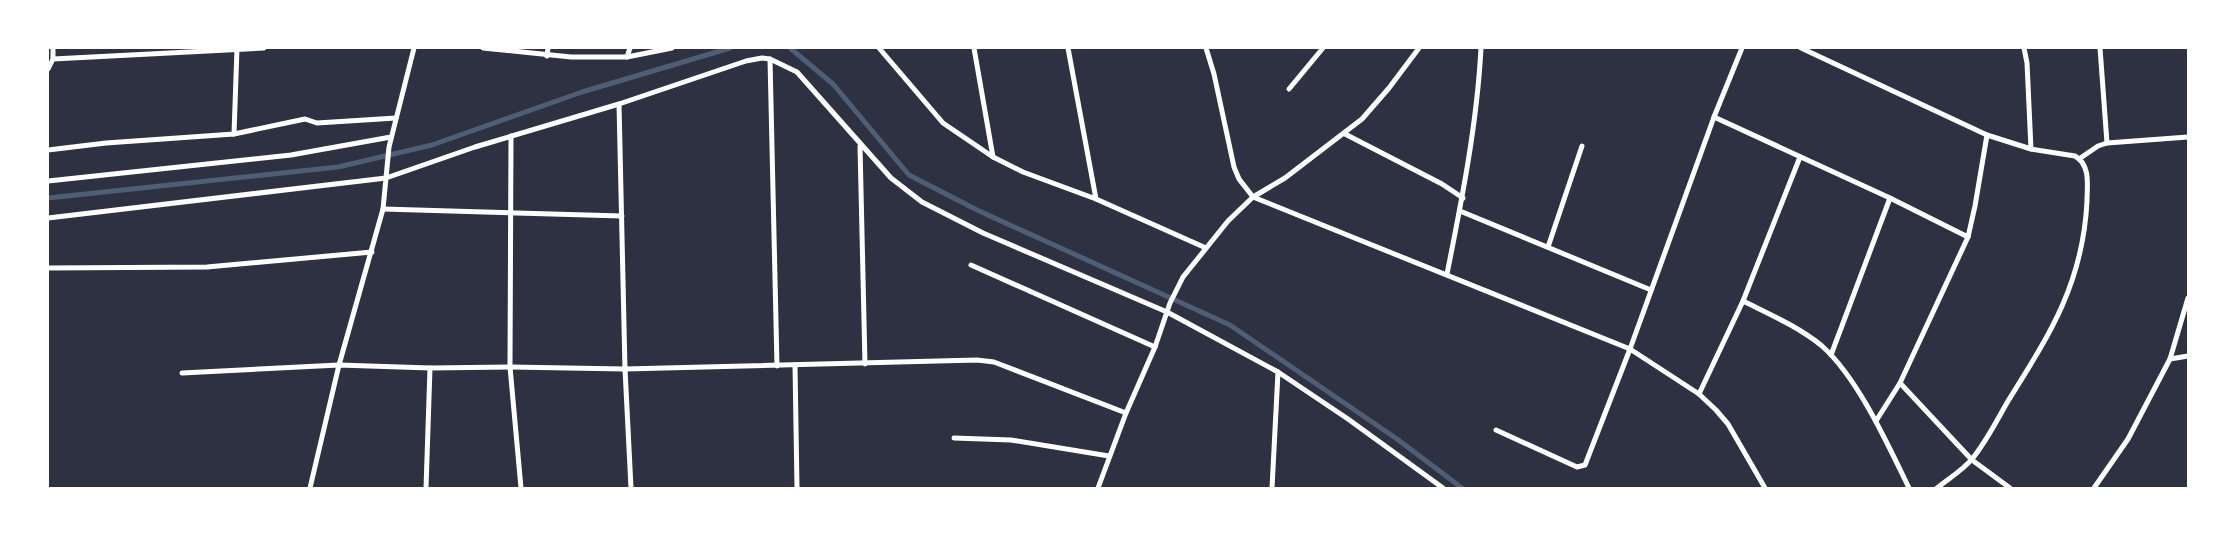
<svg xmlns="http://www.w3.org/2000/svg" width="2236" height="536" viewBox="0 0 2236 536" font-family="Commissioner,sans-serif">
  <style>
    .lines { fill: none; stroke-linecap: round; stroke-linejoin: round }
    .stream { stroke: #4f5d75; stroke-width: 5 }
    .minor { stroke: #fff; stroke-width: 5 }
  </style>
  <rect width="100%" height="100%" fill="#2d3142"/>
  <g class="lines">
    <!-- stream -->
    <g class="stream">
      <polyline points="790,48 833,84 909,175 977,210 1230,325 1397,439 1462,488"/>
      <polyline points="48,198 338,167 432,145 582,92 730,48"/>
    </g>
    <!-- minor -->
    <g class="minor">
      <polyline points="483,48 571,57 627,57 672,48"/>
      <polyline points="879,48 943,123 993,157 1023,172 1096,199 1206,248"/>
      <polyline points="974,48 993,157"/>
      <polyline points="1068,48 1096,199"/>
      <polyline points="1206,48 1214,74 1234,167 1239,179 1253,197 1630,349 1699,394 1716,410 1728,424 1765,488"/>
      <path d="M1801 48 1987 135 2031 149 2075 156C2091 165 2087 186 2087 201 2083 283 2050 334 2008 401 1997 420 1986 442 1972 459 1963 470 1948 479 1937 488"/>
      <polyline points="2024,48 2027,63 2031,149"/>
      <polyline points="2100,48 2107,143"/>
      <polyline points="547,56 548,48"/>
      <polyline points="627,57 630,48"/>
      <polyline points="53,59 264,48"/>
      <polyline points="770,59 777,366"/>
      <polyline points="48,69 53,59 53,48"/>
      <polyline points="1289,89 1323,48"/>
      <polyline points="619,104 625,369 631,488"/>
      <polyline points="1714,117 1890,198 1968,237"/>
      <polyline points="234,134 237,48"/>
      <polyline points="1345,134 1442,184 1463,198"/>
      <polyline points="511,136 510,367 521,488"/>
      <polyline points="860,146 865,364"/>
      <polyline points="48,150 106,143 234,134 305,119 317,123 396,118"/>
      <polyline points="2079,159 2098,146 2107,143 2188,137"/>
      <polyline points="48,181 291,155 391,137"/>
      <polyline points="383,209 622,216"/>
      <polyline points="1460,211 1651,290"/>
      <polyline points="48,218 386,178 475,147 619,104 746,61 762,58 770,59 797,72 891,178 922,202 983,233 1167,312 1278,372 1348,419 1443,488"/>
      <polyline points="1548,247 1582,146"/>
      <polyline points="971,265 1155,347"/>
      <polyline points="48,268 207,267 372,252"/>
      <path d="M1447 274C1462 199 1477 124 1481 48"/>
      <path d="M1743 301C1769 314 1799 327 1822 346 1858 378 1888 445 1909 488"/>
      <polyline points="1831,355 1890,198"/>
      <polyline points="2170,359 2188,356"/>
      <polyline points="795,365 797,488"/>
      <polyline points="182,373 339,365 430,368 510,367 625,369 977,360 994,362 1126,413"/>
      <polyline points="1900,383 1972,460 2010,488"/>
      <polyline points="1699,394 1743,301 1800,157"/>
      <polyline points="1876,421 1900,383 1968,237 1975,206 1987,135"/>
      <polyline points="1496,430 1577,467 1585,465 1630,349 1714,117 1742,48"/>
      <polyline points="954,438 1011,440 1109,456"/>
      <polyline points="310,488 339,365 383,209 389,147 414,48"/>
      <polyline points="426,488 430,368"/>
      <polyline points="1098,488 1126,413 1155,347 1170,303 1183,277 1228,221 1253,197 1285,178 1362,119 1389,88 1419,48"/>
      <polyline points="1272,488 1278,372"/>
      <polyline points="2094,488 2128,439 2170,359 2188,298"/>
    </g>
  </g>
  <!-- border -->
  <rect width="2236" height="536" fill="none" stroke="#ffffff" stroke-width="98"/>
</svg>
